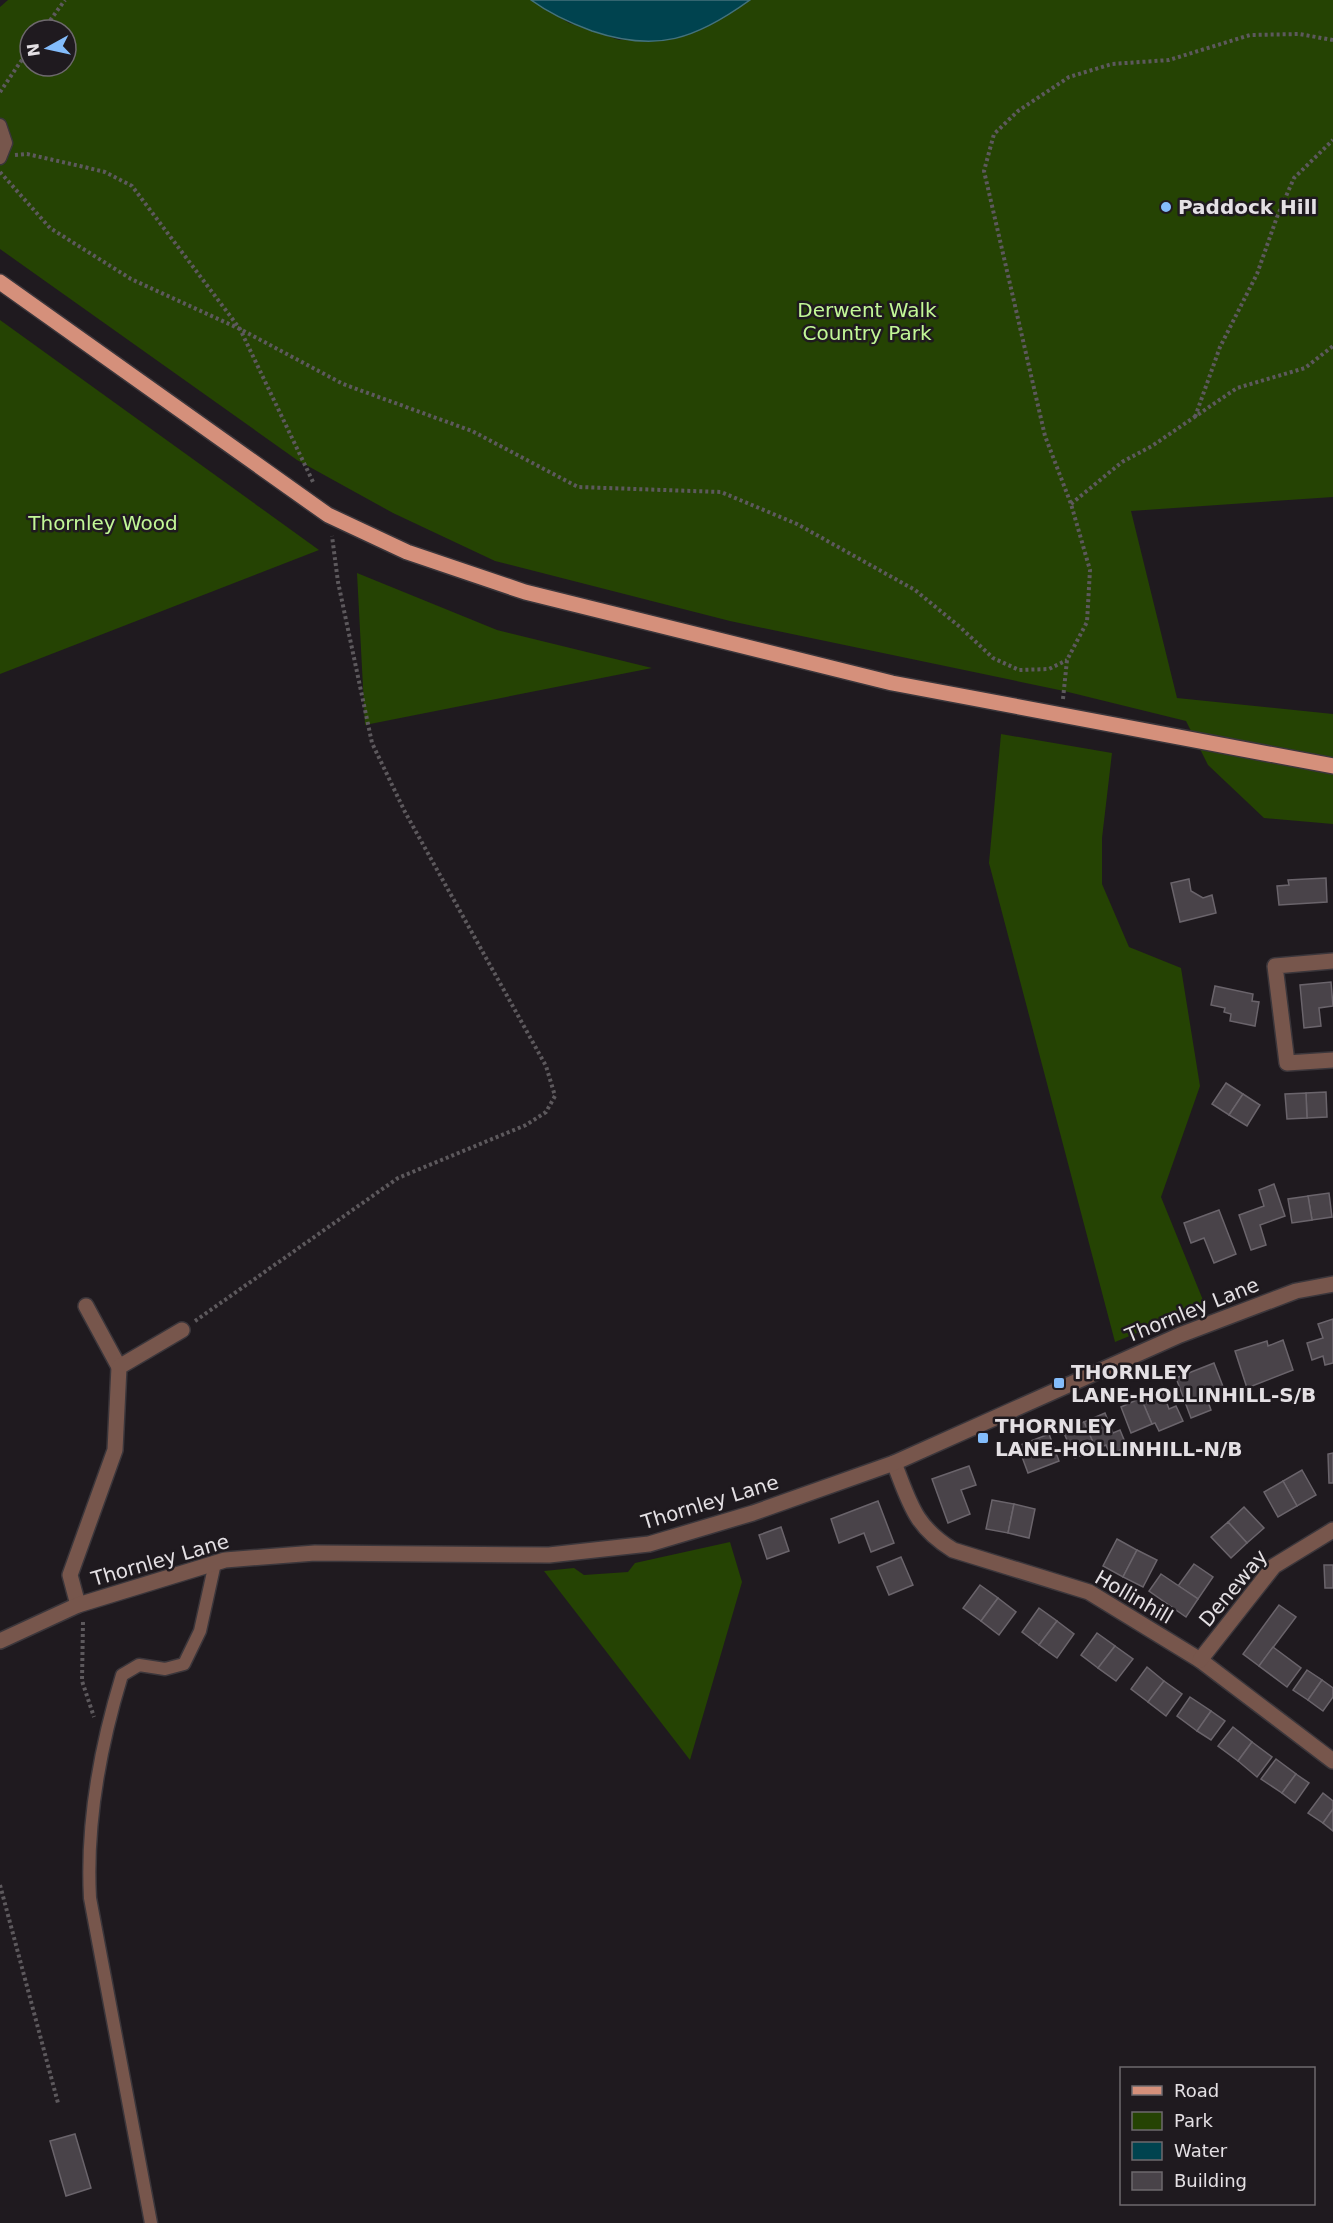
<svg xmlns="http://www.w3.org/2000/svg" width="1333" height="2223" viewBox="0 0 1333 2223" font-family="'DejaVu Sans',sans-serif">
  <style>
    .green { fill: #254303; fill-rule: evenodd }
    .water { fill: #00434f; stroke: #44727c; stroke-width: 1.5 }
    .building { fill: #494349; stroke: #6a646b; stroke-width: 1.5 }
    .lines { fill: none; stroke-linecap: round; stroke-linejoin: round }
    .service-casing { stroke: #3b363b; stroke-width: 15 }
    .minor-casing { stroke: #3b363b; stroke-width: 18 }
    .tertiary-casing { stroke: #3b363b; stroke-width: 18 }
    .primary-casing { stroke: #3b363b; stroke-width: 18 }
    .path { stroke: #5d595d; stroke-width: 4; stroke-dasharray: 3 3; stroke-linecap: butt }
    .service { stroke: #77564c; stroke-width: 12 }
    .minor { stroke: #77564c; stroke-width: 15 }
    .tertiary { stroke: #77564c; stroke-width: 15 }
    .primary { stroke: #d5907b; stroke-width: 15 }
    .poi-dot { fill: #83bcfb; stroke: #1f1a1f; stroke-width: 2 }
    .labels { text-anchor: middle; dominant-baseline: central; stroke-width: 5; stroke-linejoin: round; paint-order: stroke }
    .poi-label { font-size: 20px; font-weight: bold; fill: #e4e0e4; stroke: #1f1a1f; text-anchor: start }
    .park-label { font-size: 20px; fill: #c2f797; stroke: #1f1a1f }
    .street-label { font-size: 20px; fill: #e4e0e4; stroke: #1f1a1f }
  </style>
  <rect width="100%" height="100%" fill="#1f1a1f"/>
  <!-- green -->
  <g class="green">
    <path d="M8 0H531L569 23 619 40 701 30 750 0H1333V497L1131 511 1177 698 1333 714V824L1264 818 1208 765 1186 721 1064 691 730 621 495 561 393 513 297 460 0 249V7ZM30 30H66V66H30Z"/>
    <polygon points="0,320 319,550 0,674"/>
    <polygon points="357,573 497,630 652,668 365,725"/>
    <polygon points="1001,734 1112,753 1102,838 1102,884 1129,947 1181,968 1200,1086 1161,1197 1205,1305 1115,1342 989,863"/>
    <polygon points="730,1542 742,1582 690,1760 544,1571 574,1568 584,1575 628,1572 635,1563"/>
  </g>
  <!-- water -->
  <path class="water" d="M531 0H750C696 39 657 53 592 31 570 23 550 14 531 0Z"/>
  <!-- building -->
  <g class="building">
    <polygon points="1326,878 1327,902 1279,905 1277,886 1289,885 1288,880"/>
    <polygon points="1189,879 1191,891 1203,898 1212,895 1216,913 1180,922 1171,883"/>
    <polygon points="1331,982 1333,1006 1319,1008 1321,1026 1304,1028 1300,985"/>
    <polygon points="1215,986 1253,994 1252,1001 1259,1002 1255,1026 1230,1021 1231,1014 1224,1012 1225,1008 1211,1005"/>
    <polygon points="1226,1083 1243,1094 1229,1115 1212,1104"/>
    <polygon points="1326,1092 1327,1117 1307,1118 1306,1093"/>
    <polygon points="1306,1093 1307,1118 1287,1119 1285,1094"/>
    <polygon points="1243,1094 1260,1105 1247,1126 1229,1115"/>
    <polygon points="1274,1184 1285,1216 1260,1225 1266,1245 1251,1250 1239,1215 1264,1206 1259,1190"/>
    <polygon points="1329,1193 1332,1217 1312,1220 1308,1196"/>
    <polygon points="1308,1196 1312,1220 1292,1223 1288,1199"/>
    <polygon points="1219,1210 1236,1254 1214,1263 1204,1238 1191,1243 1184,1223"/>
    <polygon points="1333,1319 1333,1363 1325,1365 1323,1356 1312,1360 1307,1343 1323,1338 1318,1324"/>
    <polygon points="1283,1340 1293,1370 1247,1388 1235,1351 1267,1341 1268,1346"/>
    <polygon points="1214,1363 1224,1389 1206,1396 1211,1410 1191,1418 1176,1378"/>
    <polygon points="1162,1390 1169,1409 1176,1406 1183,1421 1159,1431 1155,1423 1152,1424 1141,1398"/>
    <polygon points="1141,1398 1152,1424 1131,1433 1121,1407"/>
    <polygon points="1105,1413 1113,1433 1120,1430 1127,1447 1110,1455 1106,1445 1096,1449 1084,1422"/>
    <polygon points="1084,1422 1096,1449 1075,1458 1063,1431"/>
    <polygon points="1049,1434 1059,1461 1028,1473 1018,1446"/>
    <polygon points="1333,1453 1333,1483 1329,1483 1328,1454"/>
    <polygon points="969,1466 976,1485 961,1490 970,1514 948,1523 932,1479"/>
    <polygon points="1302,1470 1316,1495 1297,1506 1283,1481"/>
    <polygon points="1283,1481 1297,1506 1278,1517 1264,1492"/>
    <polygon points="992,1500 1014,1504 1008,1533 986,1529"/>
    <polygon points="878,1501 894,1543 871,1552 864,1533 839,1543 831,1519"/>
    <polygon points="1014,1504 1035,1509 1029,1538 1008,1533"/>
    <polygon points="1244,1507 1264,1528 1247,1543 1228,1522"/>
    <polygon points="1228,1522 1247,1543 1231,1558 1211,1537"/>
    <polygon points="781,1527 789,1551 767,1559 759,1535"/>
    <polygon points="1117,1539 1137,1550 1123,1577 1103,1566"/>
    <polygon points="1137,1550 1157,1560 1143,1587 1123,1577"/>
    <polygon points="901,1557 913,1585 889,1595 877,1567"/>
    <polygon points="1194,1564 1213,1577 1198,1599 1178,1586"/>
    <polygon points="1324,1565 1333,1565 1333,1588 1325,1588"/>
    <polygon points="1161,1574 1198,1599 1186,1617 1149,1591"/>
    <polygon points="980,1585 998,1598 981,1621 963,1608"/>
    <polygon points="998,1598 1016,1612 999,1635 981,1621"/>
    <polygon points="1279,1605 1296,1617 1259,1666 1243,1654"/>
    <polygon points="1039,1608 1057,1621 1039,1645 1022,1632"/>
    <polygon points="1057,1621 1074,1634 1057,1658 1039,1645"/>
    <polygon points="1097,1633 1115,1646 1098,1668 1081,1655"/>
    <polygon points="1115,1646 1133,1659 1116,1681 1098,1668"/>
    <polygon points="1273,1647 1301,1668 1287,1687 1259,1666"/>
    <polygon points="1147,1667 1164,1681 1148,1702 1131,1689"/>
    <polygon points="1307,1670 1322,1680 1308,1700 1293,1690"/>
    <polygon points="1322,1680 1333,1688 1333,1697 1323,1711 1308,1700"/>
    <polygon points="1164,1681 1182,1694 1166,1716 1148,1702"/>
    <polygon points="1190,1697 1211,1711 1197,1731 1177,1716"/>
    <polygon points="1211,1711 1225,1721 1211,1740 1197,1731"/>
    <polygon points="1233,1727 1252,1742 1238,1761 1218,1746"/>
    <polygon points="1252,1742 1272,1757 1257,1777 1238,1761"/>
    <polygon points="1276,1759 1296,1774 1282,1793 1261,1779"/>
    <polygon points="1296,1774 1309,1783 1295,1803 1282,1793"/>
    <polygon points="1323,1793 1333,1801 1333,1809 1323,1823 1308,1813"/>
    <polygon points="1333,1809 1333,1831 1323,1823"/>
    <polygon points="75,2134 91,2188 66,2196 50,2141"/>
  </g>
  <g class="lines">
    <!-- service casing -->
    <g class="service-casing">
      <g id="service">
        <polyline points="0,125 6,143 0,158"/>
        <path d="M151 2223 90 1898C86 1823 100 1747 122 1675L139 1665 165 1669 184 1664 200 1631 215 1563"/>
      </g>
    </g>
    <!-- minor casing -->
    <g class="minor-casing">
      <g id="minor">
        <polyline points="1333,961 1275,966 1287,1063 1333,1060"/>
        <polyline points="86,1306 119,1367"/>
        <path d="M894 1463C910 1503 914 1526 953 1550L1089 1592 1200 1660 1333 1761"/>
        <polyline points="78,1605 70,1575 115,1450 119,1367 182,1330"/>
        <polyline points="1200,1660 1274,1566 1333,1530"/>
      </g>
    </g>
    <!-- tertiary casing -->
    <g class="tertiary-casing">
      <polyline id="tertiary" points="0,1641 78,1605 225,1560 315,1553 549,1555 649,1544 753,1513 894,1463 1180,1335 1296,1291 1333,1284"/>
    </g>
    <!-- primary casing -->
    <g class="primary-casing">
      <polyline id="primary" points="0,282 328,515 407,552 525,592 892,683 1333,766"/>
    </g>
    <!-- path -->
    <g class="path">
      <polyline points="43,30 65,0"/>
      <polyline points="0,92 30,48"/>
      <polyline points="15,155 27,154 80,166 105,172 132,186 240,329 314,484"/>
      <polyline points="0,172 50,228 131,279 240,329 343,384 472,431 578,487 721,492 797,524 915,590 960,627 993,658 1019,670 1049,669 1067,660"/>
      <polyline points="1195,417 1220,347 1257,274 1277,217 1294,178 1333,140"/>
      <polyline points="1071,504 1122,462 1152,446 1237,388 1305,368 1333,346"/>
      <polyline points="1063,699 1067,660 1087,622 1090,570 1071,504 1045,436 984,171 994,134 1018,111 1069,77 1112,64 1169,60 1250,35 1299,34 1333,40"/>
      <polyline points="195,1321 398,1178 526,1125 546,1112 555,1096 546,1066 405,812 372,743 338,582 332,536"/>
      <polyline points="83,1622 82,1681 94,1717"/>
      <polyline points="0,1885 58,2103"/>
    </g>
    <!-- service -->
    <use href="#service" class="service"/>
    <!-- minor -->
    <use href="#minor" class="minor"/>
    <!-- tertiary -->
    <use href="#tertiary" class="tertiary"/>
    <!-- primary -->
    <use href="#primary" class="primary"/>
  </g>
  <!-- markers -->
  <g class="poi-dot">
    <circle cx="1166" cy="207" r="6"/>
    <rect x="1053" y="1377" width="12" height="12" rx="3"/>
    <rect x="977" y="1432" width="12" height="12" rx="3"/>
  </g>
  <g class="labels">
    <!-- poi labels -->
    <g class="poi-label">
      <text x="1178" y="207">Paddock Hill</text>
      <text x="1071" y="1372">THORNLEY<tspan x="1071" dy="23">LANE-HOLLINHILL-S/B</tspan></text>
      <text x="995" y="1426">THORNLEY<tspan x="995" dy="23">LANE-HOLLINHILL-N/B</tspan></text>
    </g>
    <!-- park labels -->
    <g class="park-label">
      <text x="867" y="310">Derwent Walk<tspan x="867" dy="23">Country Park</tspan></text>
      <text x="103" y="523">Thornley Wood</text>
    </g>
    <!-- street labels -->
    <g class="street-label">
      <text transform="translate(1192 1310) rotate(-22)">Thornley Lane</text>
      <text transform="translate(710 1502) rotate(-17)">Thornley Lane</text>
      <text transform="translate(160 1560) rotate(-16)">Thornley Lane</text>
      <text transform="translate(1233 1588) rotate(-50)">Deneway</text>
      <text transform="translate(1134 1597) rotate(30)">Hollinhill</text>
    </g>
  </g>
  <!-- legend -->
  <rect x="1120" y="2067" width="195" height="138" fill="#1f1a1f" stroke="#6e696e" stroke-width="1.5"/>
  <rect x="1132" y="2086" width="30" height="9" fill="#d5907b" stroke="#6e696e" stroke-width="1.5"/>
  <text x="1174" y="2097" font-size="18" fill="#e4e0e4">Road</text>
  <rect x="1132" y="2112" width="30" height="18" fill="#254303" stroke="#6e696e" stroke-width="1.5"/>
  <text x="1174" y="2127" font-size="18" fill="#e4e0e4">Park</text>
  <rect x="1132" y="2142" width="30" height="18" fill="#00434f" stroke="#6e696e" stroke-width="1.5"/>
  <text x="1174" y="2157" font-size="18" fill="#e4e0e4">Water</text>
  <rect x="1132" y="2172" width="30" height="18" fill="#494349" stroke="#6e696e" stroke-width="1.5"/>
  <text x="1174" y="2187" font-size="18" fill="#e4e0e4">Building</text>
  <!-- north arrow -->
  <g transform="translate(48 48) rotate(262)"><circle r="28" fill="#1f1a1f" stroke="#6e696e" stroke-width="1.5"/>
  <path d="M0-4.5L10 22L0 15L-10 22Z" fill="#83bcfb"/>
  <text y="-9" font-size="16" font-weight="bold" text-anchor="middle" fill="#e4e0e4">N</text>
  </g>
</svg>
